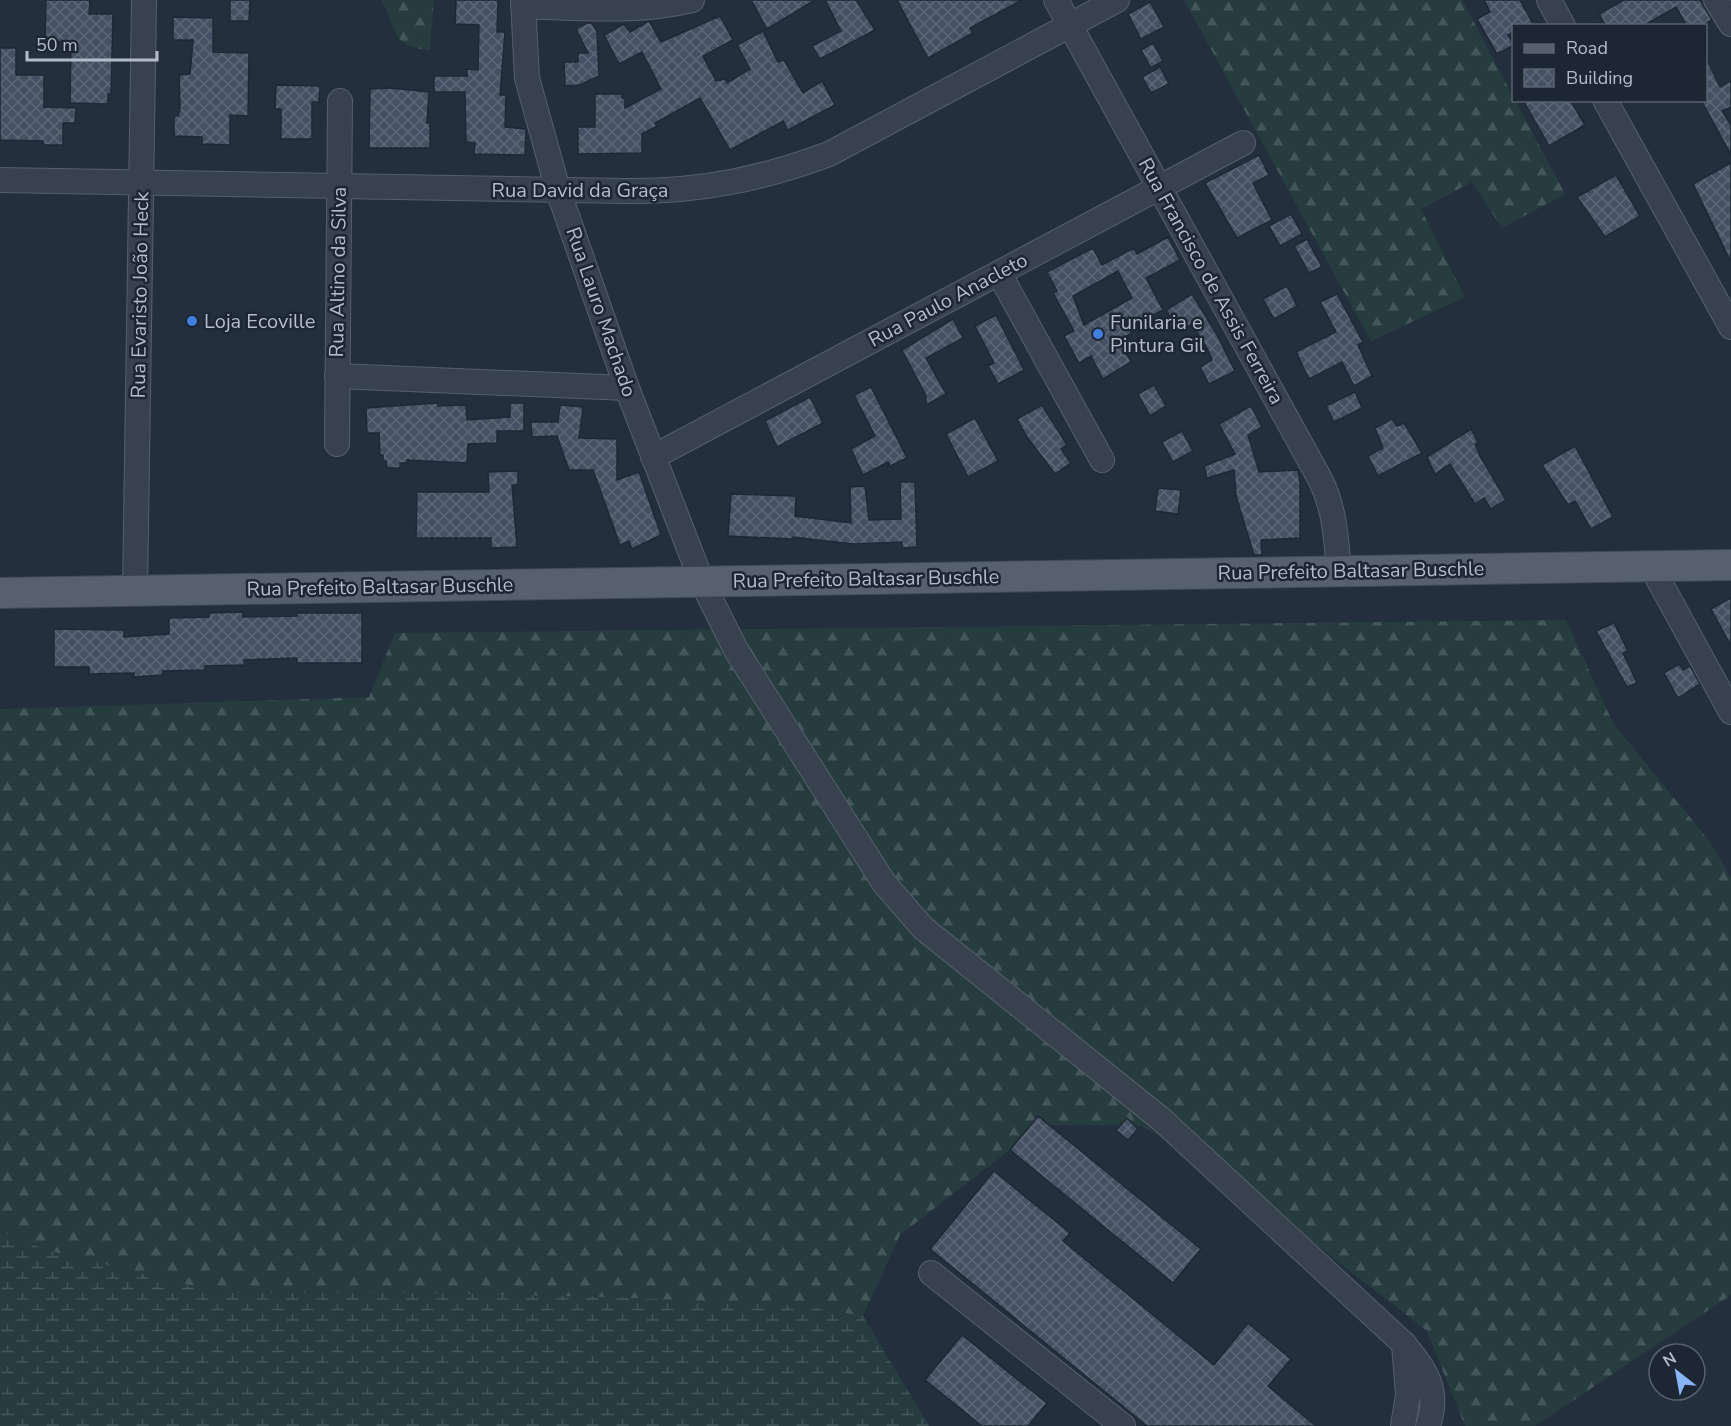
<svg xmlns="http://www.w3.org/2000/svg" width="1731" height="1426" viewBox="0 0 1731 1426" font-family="'Nunito Sans',sans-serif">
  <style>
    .forest { fill: url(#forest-firs) }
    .wetland { fill: url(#wetland-marsh) }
    .building { fill: url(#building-cross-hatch); stroke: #1f2835; stroke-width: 1.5; fill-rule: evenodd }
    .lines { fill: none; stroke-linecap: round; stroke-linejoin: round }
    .minor-casing { stroke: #565f6c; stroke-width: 26 }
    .major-casing { stroke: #414a57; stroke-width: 32 }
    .minor { stroke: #38414e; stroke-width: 24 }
    .major { stroke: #56606e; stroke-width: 30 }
    .shop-dot { fill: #3f7fe0; stroke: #1d2633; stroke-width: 2 }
    .labels { text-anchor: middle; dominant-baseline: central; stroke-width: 5; stroke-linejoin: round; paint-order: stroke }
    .street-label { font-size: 20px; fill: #b4bcc9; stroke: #1d2633 }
    .poi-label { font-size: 20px; fill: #b4bcc9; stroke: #1d2633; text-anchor: start }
  </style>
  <defs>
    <pattern id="forest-firs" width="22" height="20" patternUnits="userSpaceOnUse" patternTransform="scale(1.5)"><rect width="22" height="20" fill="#263c3f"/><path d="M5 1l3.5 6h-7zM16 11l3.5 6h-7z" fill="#435659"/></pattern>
    <pattern id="wetland-marsh" width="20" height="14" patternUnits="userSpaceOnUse" patternTransform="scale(1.5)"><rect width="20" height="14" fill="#263c3f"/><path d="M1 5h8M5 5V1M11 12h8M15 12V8" fill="none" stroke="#435659"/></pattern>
    <pattern id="building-cross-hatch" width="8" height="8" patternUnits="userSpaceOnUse" patternTransform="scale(1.5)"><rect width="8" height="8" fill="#455162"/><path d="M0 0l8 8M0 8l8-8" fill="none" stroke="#5d6877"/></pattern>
  </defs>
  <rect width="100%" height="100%" fill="#242f3e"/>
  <!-- forest -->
  <g class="forest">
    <path d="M381 0H434L430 50C389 47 398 28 381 0Z"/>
    <polygon points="1184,0 1462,0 1565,194 1502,228 1472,182 1421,209 1465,297 1371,341"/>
    <polygon points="1566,620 1613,723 1710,842 1731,878 1731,1295 1535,1426 1465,1426 1427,1331 1241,1186 1142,1126 1042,1125 900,1235 863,1316 795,1305 411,1293 222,1293 46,1250 0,1230 0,709 369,697 395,633"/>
  </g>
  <!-- wetland -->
  <polygon class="wetland" points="0,1230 46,1250 222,1293 411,1293 608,1297 795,1305 863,1316 929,1426 0,1426"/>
  <!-- building -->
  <g class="building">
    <polygon points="46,0 90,0 89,14 113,14 111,94 108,94 108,104 70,103 71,42 45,41"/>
    <polygon points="230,0 250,0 249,21 230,21"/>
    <polygon points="456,0 498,0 497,32 505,32 500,95 506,95 505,127 526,129 525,155 474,154 475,143 466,142 465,92 434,92 434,76 467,76 467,69 478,70 479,25 455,24"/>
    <polygon points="751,0 815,0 767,29"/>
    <polygon points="825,0 856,0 875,30 820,59 812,46 841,31"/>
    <polygon points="897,0 1022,0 970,28 973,33 928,58"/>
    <polygon points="1484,0 1520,0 1534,26 1514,26 1514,32 1508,35 1514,45 1497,54 1477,19 1490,12"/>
    <polygon points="1624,0 1700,0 1712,20 1702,26 1687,26 1676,7 1643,26 1606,26 1599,14"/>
    <polygon points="1150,2 1164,27 1141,39 1128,14"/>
    <polygon points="720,16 733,40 703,56 716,81 725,79 727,83 750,69 737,45 763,31 778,62 784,60 803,93 822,81 835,105 788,130 783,121 730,150 700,98 655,123 657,126 642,134 642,153 578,154 578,127 595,127 595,94 622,94 622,98 625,98 625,108 661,89 642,52 619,64 604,35 624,24 630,32 649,21 661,42"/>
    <polygon points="173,17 213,18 213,52 249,53 248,116 230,115 230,145 202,144 202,137 174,136 174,116 178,116 180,109 179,75 190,74 193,40 173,40"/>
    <polygon points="587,23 592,23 597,32 599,76 580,85 565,86 564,62 578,62 578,53 588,53 576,29"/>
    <polygon points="1153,43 1163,61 1151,68 1141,50"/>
    <polygon points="0,48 16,48 16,75 44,75 44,107 76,108 75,123 63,123 63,145 43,145 43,141 0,140"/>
    <polygon points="1706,58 1720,87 1731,81 1731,107 1722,111 1731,125 1731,155 1701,100 1706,100"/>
    <polygon points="1160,67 1169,84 1151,93 1142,77"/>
    <polygon points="276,85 320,86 319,102 312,102 312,139 281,139 281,109 275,109"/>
    <polygon points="391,88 429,92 427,123 430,123 430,148 369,148 370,89"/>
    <polygon points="1523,100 1570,100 1585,125 1549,146"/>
    <polygon points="1259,155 1269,175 1253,183 1272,220 1237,238 1205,183"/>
    <polygon points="1731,163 1731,262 1693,184"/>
    <polygon points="1616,175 1640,216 1605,237 1577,197"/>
    <polygon points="1291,214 1302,234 1280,246 1269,226"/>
    <path d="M1168 237 1180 260 1146 278 1163 310 1129 328 1132 333 1119 340 1131 362 1103 379 1091 356 1079 363 1064 336 1074 331 1053 293 1057 291 1047 272 1093 248 1102 265 1134 248 1137 254ZM1118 271 1132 298 1084 325 1073 296Z"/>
    <polygon points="1307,239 1322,267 1309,273 1294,246"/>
    <polygon points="1287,286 1297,306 1274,319 1263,299"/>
    <polygon points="1192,294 1217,335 1235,371 1209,384 1200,367 1212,360 1208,350 1192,324 1179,332 1166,310"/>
    <polygon points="1337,294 1363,342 1358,345 1372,376 1354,386 1342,362 1309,379 1296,352 1336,332 1320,302"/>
    <polygon points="996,315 1024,370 998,384 988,366 994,363 975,326"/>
    <polygon points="953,319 963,338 926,358 946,394 926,405 926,396 902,350"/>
    <polygon points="1154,385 1166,406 1150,416 1138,394"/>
    <polygon points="871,387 907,458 890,466 888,462 863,475 851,449 875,436 854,395"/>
    <polygon points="1355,392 1362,408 1334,422 1326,406"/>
    <polygon points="810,397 823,423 777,447 765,421"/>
    <polygon points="438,403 438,406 466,405 467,420 510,417 510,403 524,403 524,431 497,431 497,443 468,444 467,463 407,460 407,463 400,463 400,468 387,468 386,461 383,461 383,455 380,455 379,433 367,433 366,408"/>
    <polygon points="560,405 583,407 579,438 617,439 617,480 639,472 661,535 632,549 629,541 620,545 593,470 569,470 557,436 532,437 531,422 558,422"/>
    <polygon points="1042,405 1067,445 1061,449 1071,463 1055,474 1027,437 1017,419"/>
    <polygon points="1251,406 1262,427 1248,435 1259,472 1298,470 1300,483 1300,538 1261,540 1262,555 1254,555 1236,496 1234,470 1207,478 1204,466 1235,454 1219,424"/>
    <polygon points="975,418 998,461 968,477 946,434"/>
    <polygon points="1392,419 1397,426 1404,423 1422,453 1378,476 1368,456 1383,448 1375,428"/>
    <polygon points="1471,429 1478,442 1475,444 1480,456 1506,500 1491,509 1484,498 1475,504 1450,464 1435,474 1427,457"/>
    <polygon points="1182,431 1193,451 1173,462 1162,442"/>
    <polygon points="1575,446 1613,517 1591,529 1575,501 1568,505 1542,465"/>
    <polygon points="518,471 518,485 512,485 517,547 491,548 491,538 416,538 417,492 489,492 488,472"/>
    <polygon points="900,482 915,482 917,547 902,548 902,542 853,544 793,537 793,539 728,536 731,494 796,496 795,516 851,523 850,487 865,486 869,520 901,519"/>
    <polygon points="1158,488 1181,490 1178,514 1155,511"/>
    <polygon points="1731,598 1731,646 1711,609"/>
    <polygon points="243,612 243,617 297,616 297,613 362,613 362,663 297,663 297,658 244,660 244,665 205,666 205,670 163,671 163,675 134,677 134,673 89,674 89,667 54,667 54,629 124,630 124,637 169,634 169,618 209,617 209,613"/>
    <polygon points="1614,623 1628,651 1623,653 1637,683 1627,687 1596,631"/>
    <polygon points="1679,664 1683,670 1690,666 1700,684 1678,698 1664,673"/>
    <polygon points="1038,1116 1201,1249 1173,1283 1010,1150"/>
    <polygon points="1127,1118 1138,1129 1128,1140 1116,1130"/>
    <polygon points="994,1171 1070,1233 1063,1241 1214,1365 1248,1323 1291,1359 1268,1386 1316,1426 1147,1426 930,1249"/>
    <polygon points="962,1335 1047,1403 1028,1426 982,1426 925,1380"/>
  </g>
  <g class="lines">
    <!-- minor casing -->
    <g class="minor-casing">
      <g id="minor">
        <path d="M523 0 527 78 558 190 627 388 702 582 736 650 884 883 923 928 1161 1119 1404 1344C1426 1371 1440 1390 1428 1426"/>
        <path d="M1056 0 1320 479C1335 509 1336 538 1339 571"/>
        <polyline points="1549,0 1563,26"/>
        <polyline points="1716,0 1731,24"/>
        <path d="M523 6C579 8 638 13 692 0"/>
        <polyline points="1605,100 1731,327"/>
        <path d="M0 180 626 191C698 192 762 179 829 154L1117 0"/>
        <polyline points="999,273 1102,460"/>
        <polyline points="337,376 627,388"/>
        <polyline points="337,444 340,101"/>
        <polyline points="653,457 1243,143"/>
        <polyline points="1651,566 1731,712"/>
        <polyline points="135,591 144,0"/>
        <polyline points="931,1273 1123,1426"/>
        <polyline points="1403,1426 1408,1395 1404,1344"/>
      </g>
    </g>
    <!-- major casing -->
    <g class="major-casing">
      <polyline id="major" points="0,593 1731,565"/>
    </g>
    <!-- minor -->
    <use href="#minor" class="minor"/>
    <!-- major -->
    <use href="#major" class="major"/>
  </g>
  <!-- markers -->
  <g class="shop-dot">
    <circle cx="192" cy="321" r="6"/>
    <circle cx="1098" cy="334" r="6"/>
  </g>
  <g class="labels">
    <!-- street labels -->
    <g class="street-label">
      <text x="580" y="190">Rua David da Graça</text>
      <text transform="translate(338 272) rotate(-89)">Rua Altino da Silva</text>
      <text transform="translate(1211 281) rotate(61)">Rua Francisco de Assis Ferreira</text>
      <text transform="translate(140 295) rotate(-89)">Rua Evaristo João Heck</text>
      <text transform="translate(948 300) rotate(-28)">Rua Paulo Anacleto</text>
      <text transform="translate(601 312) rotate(71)">Rua Lauro Machado</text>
      <text transform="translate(1351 571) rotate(-1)">Rua Prefeito Baltasar Buschle</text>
      <text transform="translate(866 579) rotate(-1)">Rua Prefeito Baltasar Buschle</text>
      <text transform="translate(380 587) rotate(-1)">Rua Prefeito Baltasar Buschle</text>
    </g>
    <!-- poi labels -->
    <g class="poi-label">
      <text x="204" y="321">Loja Ecoville</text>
      <text x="1110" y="322">Funilaria e<tspan x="1110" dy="23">Pintura Gil</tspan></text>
    </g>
  </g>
  <!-- legend -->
  <rect x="1512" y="24" width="195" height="78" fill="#1d2633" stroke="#59626f" stroke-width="1.5"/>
  <rect x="1524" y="44" width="30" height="9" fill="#56606e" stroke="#59626f" stroke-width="1.5"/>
  <text x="1566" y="54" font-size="18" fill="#b4bcc9">Road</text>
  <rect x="1524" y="69" width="30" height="18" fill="url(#building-cross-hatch)" stroke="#59626f" stroke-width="1.5"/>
  <text x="1566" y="84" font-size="18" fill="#b4bcc9">Building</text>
  <!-- north arrow -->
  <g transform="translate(1677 1372) rotate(329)"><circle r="28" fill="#1d2633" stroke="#59626f" stroke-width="1.5"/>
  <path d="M0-4.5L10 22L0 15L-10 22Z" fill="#8ab4f8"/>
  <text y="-9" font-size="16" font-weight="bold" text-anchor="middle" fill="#b4bcc9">N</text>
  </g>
  <!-- scale -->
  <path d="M27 51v9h130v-9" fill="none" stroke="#b4bcc9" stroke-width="3"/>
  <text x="36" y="51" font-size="18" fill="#b4bcc9" stroke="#1d2633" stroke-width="4.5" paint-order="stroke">50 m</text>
</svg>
